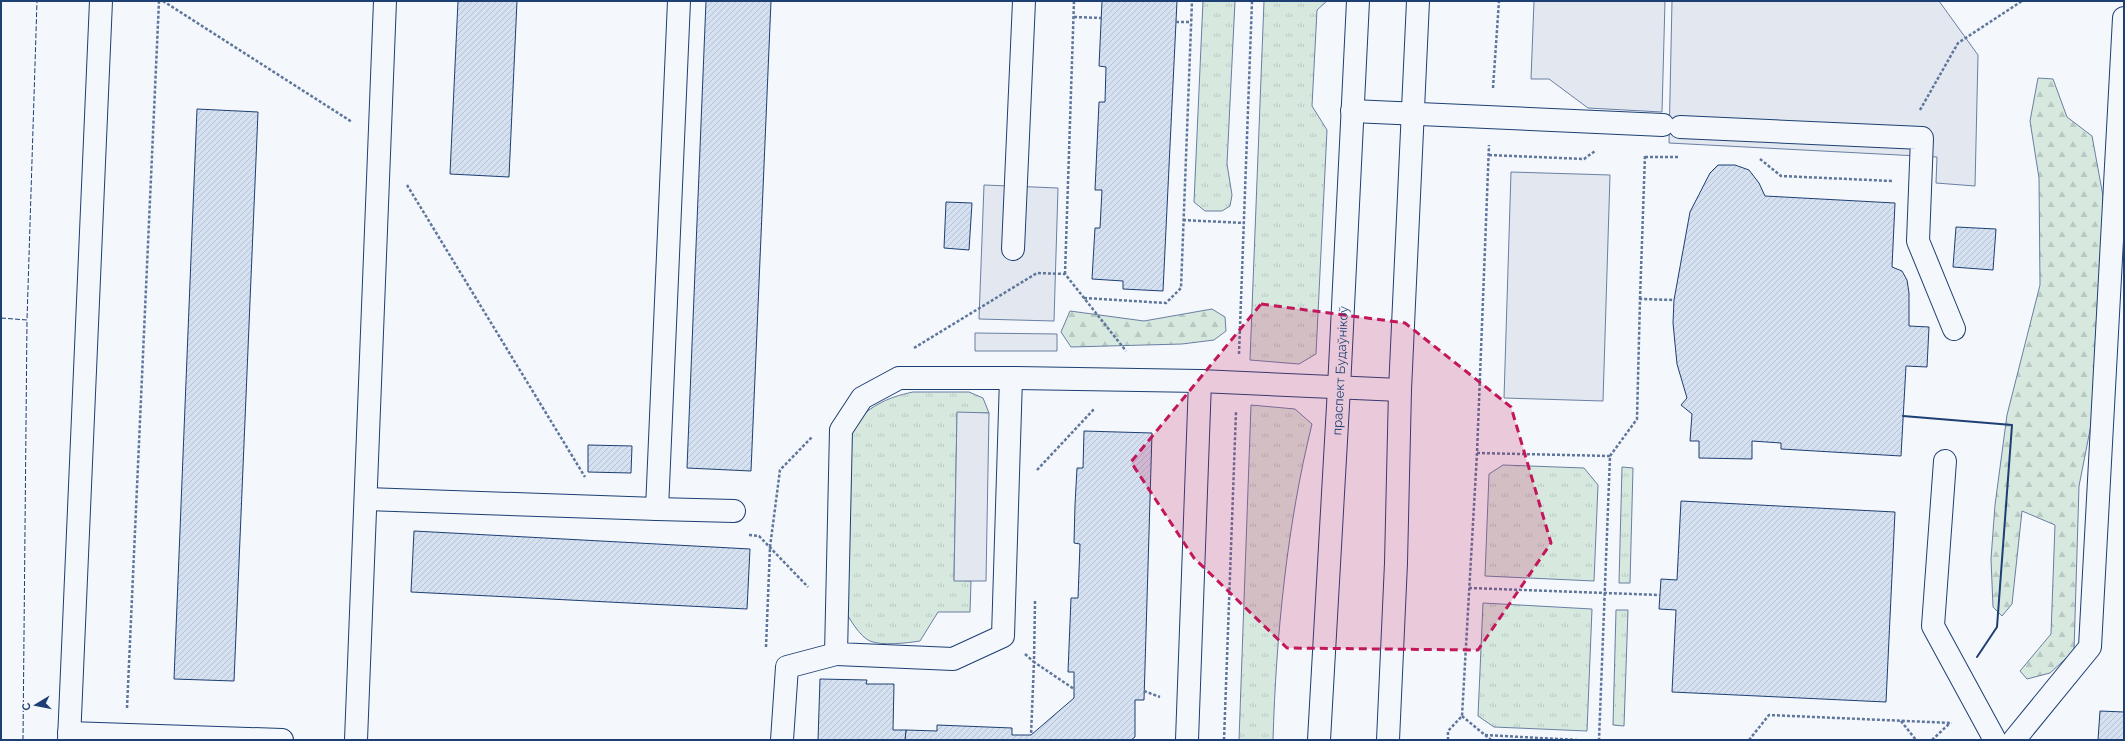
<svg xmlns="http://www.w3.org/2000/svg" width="2125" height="741" viewBox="0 0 2125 741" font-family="Raleway,sans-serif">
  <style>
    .grass { fill: url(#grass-tufts); stroke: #687fa3 }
    .forest { fill: url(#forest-firs); stroke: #687fa3 }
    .parking { fill: #e3e8f0; stroke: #687fa3 }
    .building { fill: url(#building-hatch); stroke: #1d3f73 }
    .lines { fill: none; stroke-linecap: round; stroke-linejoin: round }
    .minor-casing { stroke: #1d3f73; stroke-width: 24 }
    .major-casing { stroke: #1d3f73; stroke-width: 24 }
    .path { stroke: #5e769c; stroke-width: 2.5; stroke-dasharray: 3 2; stroke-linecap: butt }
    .minor { stroke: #f4f7fb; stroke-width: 22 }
    .major { stroke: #f4f7fb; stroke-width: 22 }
    .fence { stroke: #1d3f73; stroke-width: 1; stroke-dasharray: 5 2; stroke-linecap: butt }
    .wall { stroke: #1d3f73; stroke-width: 2 }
    .marked { fill: #c2185b; fill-opacity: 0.2; stroke: #c2185b; stroke-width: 3; stroke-dasharray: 8 5; stroke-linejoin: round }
    .labels { text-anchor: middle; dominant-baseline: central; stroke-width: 3; stroke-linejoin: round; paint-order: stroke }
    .street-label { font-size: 13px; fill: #1d3f73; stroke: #f4f7fb }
  </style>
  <defs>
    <pattern id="grass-tufts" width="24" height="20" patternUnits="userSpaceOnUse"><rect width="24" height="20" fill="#d7e8df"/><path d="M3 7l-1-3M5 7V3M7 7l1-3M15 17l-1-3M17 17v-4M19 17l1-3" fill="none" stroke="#b8c8c3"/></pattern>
    <pattern id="forest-firs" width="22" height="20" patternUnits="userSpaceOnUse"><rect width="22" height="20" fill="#d7e8df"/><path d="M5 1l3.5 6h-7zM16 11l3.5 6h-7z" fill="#b8c8c3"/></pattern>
    <pattern id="building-hatch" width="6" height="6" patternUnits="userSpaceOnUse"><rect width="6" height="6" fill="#d5e0f0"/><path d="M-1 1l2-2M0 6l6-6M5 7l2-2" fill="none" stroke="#b6c1d1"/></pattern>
  </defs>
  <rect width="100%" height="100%" fill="#f4f7fb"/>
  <!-- grass -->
  <g class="grass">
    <polygon points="1203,1 1235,1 1227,164 1232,195 1230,206 1222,211 1205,211 1194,202"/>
    <polygon points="1264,1 1327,1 1317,10 1312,106 1327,130 1316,354 1299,364 1250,360"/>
    <path d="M913 392H969L983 398 989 413H957L954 580 971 581 970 612H938L920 641C908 643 881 646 870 641 860 637 849 618 844 609L849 427C870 407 884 398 913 392Z"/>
    <path d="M1251 405 1295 409 1312 424C1287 525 1276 636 1273 740H1239Z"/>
    <polygon points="1503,465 1584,468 1598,485 1594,581 1485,576 1489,474"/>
    <polygon points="1622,467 1633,468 1630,583 1619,583"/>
    <polygon points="1483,603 1592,609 1587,731 1494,727 1478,716"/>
    <polygon points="1616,610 1628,610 1624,726 1613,725"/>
  </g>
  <!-- forest -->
  <g class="forest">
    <polygon points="2038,78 2053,79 2067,117 2092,136 2103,196 2102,369 2079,486 2074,651 2050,673 2027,679 2020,671 2051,634 2055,525 2022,511 2012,604 2002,616 1993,607 1991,559 1995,505 2007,415 2040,285 2039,178 2030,121"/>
    <polygon points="1212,309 1225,317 1226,331 1214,340 1182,344 1071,347 1061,332 1070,311 1144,321"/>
  </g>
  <!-- parking -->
  <g class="parking">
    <polygon points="1534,1 1665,1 1662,112 1588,108 1549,79 1531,79"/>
    <polygon points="1672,1 1939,1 1978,55 1975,186 1936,183 1937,157 1669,143"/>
    <polygon points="1511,172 1610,175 1603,401 1504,398"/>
    <polygon points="984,185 1058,188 1054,321 979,319"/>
    <polygon points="975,333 1057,334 1057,351 975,351"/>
    <polygon points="957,412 989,413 986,581 954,581"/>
  </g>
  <!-- building -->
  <g class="building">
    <polygon points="458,1 517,1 509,177 450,174"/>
    <polygon points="706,1 771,1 751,471 687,468"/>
    <polygon points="1102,1 1177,1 1163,291 1123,289 1123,281 1092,279 1095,228 1100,228 1102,190 1095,190 1099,102 1105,102 1106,67 1099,66"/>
    <polygon points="197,109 258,112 234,681 174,679"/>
    <polygon points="1718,165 1735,165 1749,170 1759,183 1765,196 1895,203 1892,267 1902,271 1907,280 1909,293 1909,326 1929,327 1927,367 1906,366 1901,456 1781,449 1781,443 1752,441 1752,459 1699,458 1699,441 1690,441 1692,414 1681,405 1687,398 1677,364 1673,323 1674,300 1690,212 1710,173"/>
    <polygon points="946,202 972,203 969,250 944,248"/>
    <polygon points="1956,227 1996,229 1993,270 1953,267"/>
    <polygon points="1084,431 1152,433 1144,700 1135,700 1135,737 1131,740 905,740 906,730 937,731 937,725 1012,728 1012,735 1031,735 1074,698 1074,672 1068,672 1071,598 1078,598 1080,544 1074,543 1075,505 1077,468 1083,468"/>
    <polygon points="588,445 632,446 631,473 588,472"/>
    <polygon points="1681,501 1895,512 1886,702 1672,692 1676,610 1659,609 1661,579 1677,580"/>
    <polygon points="414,531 750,549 747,609 411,592"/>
    <polygon points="820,679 867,680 866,684 894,684 893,730 906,730 905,740 818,740"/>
    <polygon points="2100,711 2124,712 2124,740 2098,740"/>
  </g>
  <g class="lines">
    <!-- minor casing -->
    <g class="minor-casing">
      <g id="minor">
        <polyline points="1352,111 1663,125"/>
        <polyline points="1680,127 1922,138 1918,241 1954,329"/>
        <polyline points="1013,249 1024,1"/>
        <polygon points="899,378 1011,378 1003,636 953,659 836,654 841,430 862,398"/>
        <polyline points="1011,378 1200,381 1400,390"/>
        <polyline points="1945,461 1933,626 1995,740"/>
        <polyline points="366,499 657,509 679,1"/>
        <polyline points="657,509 734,511"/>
        <polyline points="69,733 282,740"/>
        <polyline points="69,740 101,1"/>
        <polyline points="356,740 385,1"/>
        <polyline points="782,740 787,667 836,654"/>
        <polyline points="1187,740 1200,381"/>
        <polyline points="2014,740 2090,647 2124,18"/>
      </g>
    </g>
    <!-- major casing -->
    <g class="major-casing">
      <g id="major">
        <path id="s1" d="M1319 740 1339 388 1358 1"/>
        <polyline points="1388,740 1396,563 1400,390 1418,1"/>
      </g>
    </g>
    <!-- path -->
    <g class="path">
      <polyline points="163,1 352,122"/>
      <polyline points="1074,17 1101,18"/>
      <polyline points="1176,22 1191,22"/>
      <polyline points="1493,88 1499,1"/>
      <polyline points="1920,110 1958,43 2022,1"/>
      <polyline points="1489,155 1584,159 1595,151"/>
      <polyline points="1645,157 1680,157"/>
      <polyline points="1760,159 1781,176 1892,181"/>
      <polyline points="407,185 585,477"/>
      <polyline points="1183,220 1244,223"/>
      <polyline points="1065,274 1074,1"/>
      <polyline points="1084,298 1166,303 1181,288 1192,1"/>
      <polyline points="1640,299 1645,155"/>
      <polyline points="914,348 1037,273 1065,274 1126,351"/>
      <polyline points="1239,354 1252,1"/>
      <polyline points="1477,453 1610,456 1599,740"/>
      <polyline points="1610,456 1637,419 1640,299 1674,300"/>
      <polyline points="1037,470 1095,408"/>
      <polyline points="749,535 759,536 808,587"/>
      <polyline points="1469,588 1660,595"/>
      <polyline points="1035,601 1034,662 1074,689"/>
      <polyline points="766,647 770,547 780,470 812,437"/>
      <polyline points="1025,654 1034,662 1031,735"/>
      <polyline points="1144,691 1160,697"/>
      <polyline points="127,708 159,1"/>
      <polyline points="1462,716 1491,740"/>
      <polyline points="1901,721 1916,740"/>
      <polyline points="1485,735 1577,740"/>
      <polyline points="1224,740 1236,411"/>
      <polyline points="1448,740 1448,731 1462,716 1477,453 1489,145"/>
      <polyline points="1749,740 1769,715 1952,723"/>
      <polyline points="1932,740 1950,723"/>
    </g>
    <!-- minor -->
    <use href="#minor" class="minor"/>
    <!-- major -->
    <use href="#major" class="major"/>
    <!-- fence -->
    <g class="fence">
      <polyline points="1,318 27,320 37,1"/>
      <polyline points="23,740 27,320"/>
    </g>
    <!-- wall -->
    <polyline class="wall" points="1903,416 2012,425 1997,627 1977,657"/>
  </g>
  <!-- marked area -->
  <path class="marked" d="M1261 304 1405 323 1511 407 1551 543 1478 650 1287 648 1194 558 1131 462Z"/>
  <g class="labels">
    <!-- street labels -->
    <g class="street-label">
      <text stroke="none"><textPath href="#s1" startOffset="370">праспект Будаўнікоў</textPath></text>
    </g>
  </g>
  <!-- border -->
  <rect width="2125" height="741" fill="none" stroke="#1d3f73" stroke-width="4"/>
  <!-- north arrow -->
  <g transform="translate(36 705) rotate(260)" stroke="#f4f7fb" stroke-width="3" paint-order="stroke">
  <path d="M0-3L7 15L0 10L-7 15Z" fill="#1d3f73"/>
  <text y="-6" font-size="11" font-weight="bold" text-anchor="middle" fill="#1d3f73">С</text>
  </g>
</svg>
